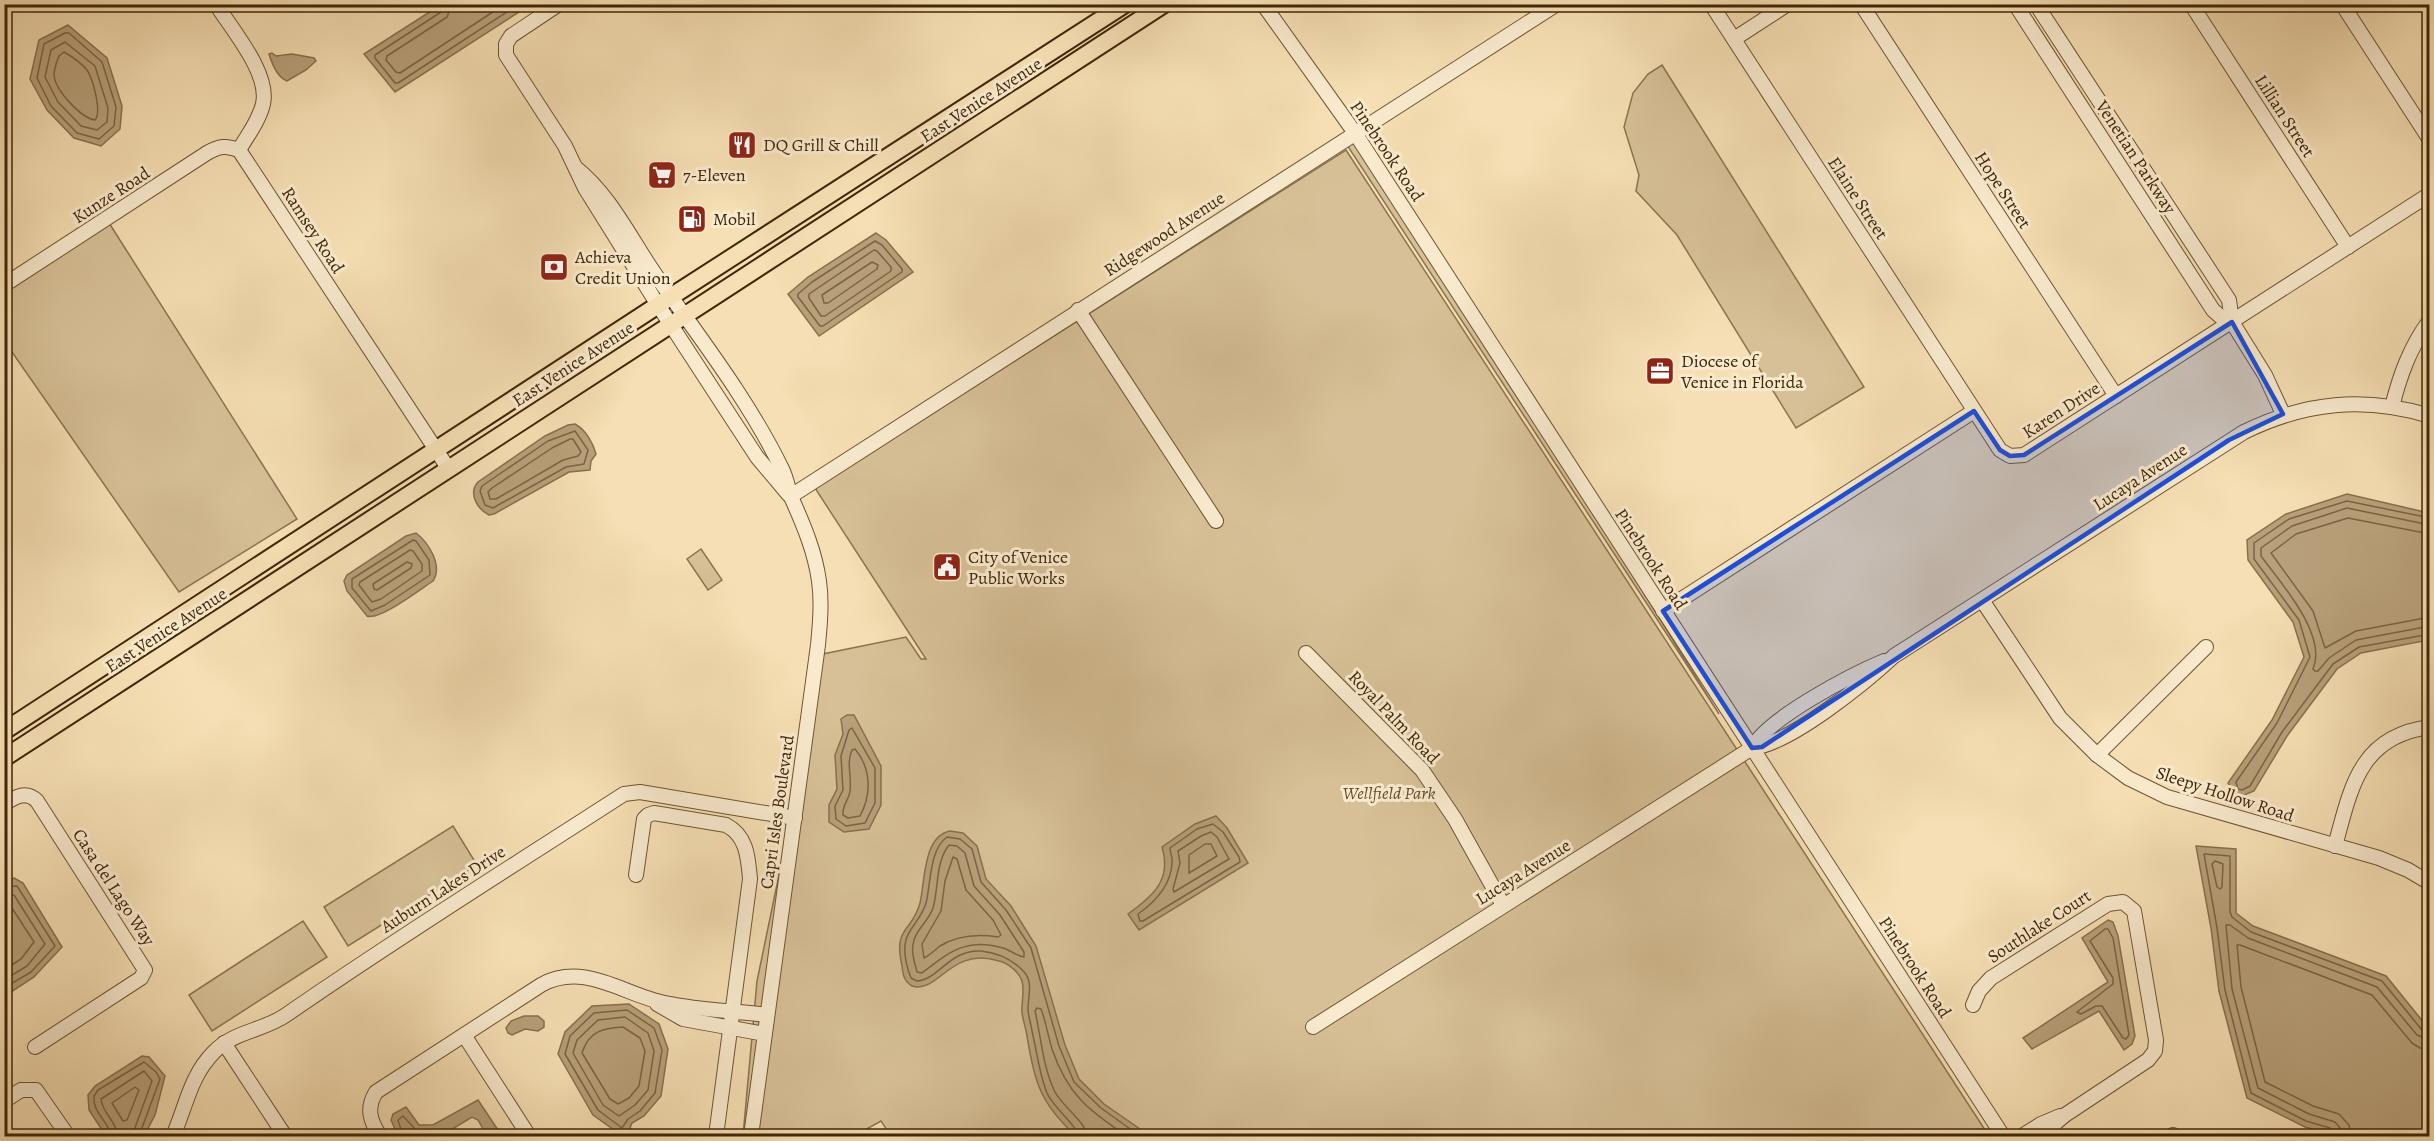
<svg xmlns="http://www.w3.org/2000/svg" width="2434" height="1141" viewBox="0 0 2434 1141" font-family="Alegreya,serif">
  <style>
    .green { fill: #d7c097; stroke: #8c7450; stroke-width: 1.5 }
    .water { fill: #b8a07a; stroke: #88704d; stroke-width: 1.5 }
    .lines { fill: none; stroke-linecap: round; stroke-linejoin: round }
    .shore { stroke: #7c6442; stroke-width: 1.5 }
    .minor-casing { stroke: #6e5534; stroke-width: 16 }
    .major-casing { stroke: #402709; stroke-width: 20 }
    .minor { stroke: #f9eace; stroke-width: 14 }
    .major { stroke: #f6dfb4; stroke-width: 16 }
    .marked { fill: #1d4ed8; fill-opacity: 0.2; stroke: #1d4ed8; stroke-width: 4.5; stroke-linejoin: round }
    .labels { text-anchor: middle; dominant-baseline: central; stroke-width: 6; stroke-linejoin: round; paint-order: stroke }
    .street-label { font-size: 18px; fill: #402709; stroke: #f9eace }
    .poi-label { font-size: 18px; fill: #402709; stroke: #f9eace; text-anchor: start }
    .park-label { font-size: 18px; font-style: italic; fill: #664d2c; stroke: #f9eace }
  </style>
  <rect width="100%" height="100%" fill="#f6dfb4"/>
  <filter id="stains"><feTurbulence type="fractalNoise" baseFrequency=".00333" numOctaves="4"/><feColorMatrix values="0 0 0 0 .2 0 0 0 0 .09 0 0 0 0 .02 0 0 0 .5 -.17"/></filter>
  <radialGradient id="worn" r=".72"><stop offset=".6" stop-color="#630" stop-opacity="0"/><stop offset="1" stop-color="#630" stop-opacity=".3"/></radialGradient>
  <!-- green -->
  <g class="green">
    <polygon points="1662,65 1864,387 1796,428 1677,235 1636,191 1639,175 1624,127 1633,93 1648,74"/>
    <polygon points="1351,138 1620,555 1719,714 1347,145"/>
    <polygon points="1346,150 1989,1136 891,1136 881,1121 854,1136 757,1136 823,654 906,637 921,659 926,659 815,488"/>
    <polygon points="104,215 297,519 179,592 5,342 4,281"/>
    <polygon points="701,549 722,580 708,590 687,559"/>
    <polygon points="453,826 477,865 348,946 324,907"/>
    <polygon points="786,841 745,1136 743,1136 757,981"/>
    <polygon points="303,921 327,957 212,1031 189,995"/>
  </g>
  <!-- water -->
  <g class="water">
    <polygon points="442,4 530,5 395,92 364,54"/>
    <polygon points="68,25 107,58 122,106 120,129 101,146 74,138 47,110 30,79 39,40"/>
    <path d="M272 53 276 56 292 54 314 58 316 61 306 70 287 81C277 77 272 64 269 54Z"/>
    <polygon points="876,233 886,240 913,272 819,336 788,294 808,277"/>
    <path d="M575 424C586 430 593 443 596 454L591 461 590 470 569 472 494 514 489 515C477 509 468 493 478 482L545 436 568 425Z"/>
    <polygon points="2347,494 2429,513 2429,640 2361,653 2337,669 2287,736 2254,791 2237,798 2228,783 2272,720 2304,657 2293,622 2248,560 2247,540 2286,514"/>
    <path d="M416 533C429 543 443 566 433 581 421 589 379 621 367 616L347 591 344 581 347 575 406 536Z"/>
    <polygon points="847,715 854,715 881,766 881,805 869,829 844,832 829,822 829,805 837,789 835,755 843,734 841,719"/>
    <path d="M1216 816 1227 828 1248 863 1139 930 1128 914C1153 896 1172 880 1162 847L1195 824Z"/>
    <path d="M950 831 963 833 977 846 986 879 1011 906 1036 946 1065 1045 1079 1079 1104 1104 1150 1136H1076C1040 1103 1035 1083 1027 1036 1026 1028 1023 1021 1022 1013 1021 1003 1025 992 1022 981 1019 972 1008 963 999 961 950 946 939 994 912 986 904 981 903 975 902 966 893 926 912 933 920 903 925 882 923 836 950 831Z"/>
    <polygon points="2196,846 2236,849 2236,913 2253,926 2386,976 2429,1029 2429,1136 2338,1136 2305,1127 2247,1098 2219,991 2211,928"/>
    <polygon points="14,878 23,883 62,947 34,977 11,992 5,993 5,883"/>
    <polygon points="2108,920 2113,922 2118,936 2135,1036 2132,1044 2124,1050 2099,1011 2032,1049 2023,1038 2108,982 2082,938"/>
    <polygon points="629,1004 659,1024 668,1049 661,1096 644,1116 632,1123 630,1128 642,1136 611,1136 614,1130 593,1115 558,1054 565,1032 592,1006"/>
    <polygon points="524,1016 538,1016 544,1021 544,1027 538,1031 525,1029 512,1035 508,1033 506,1028 511,1021"/>
    <polygon points="142,1056 149,1057 165,1076 155,1115 144,1136 106,1136 89,1110 88,1095 95,1086"/>
    <polygon points="478,1100 502,1136 487,1136 478,1120 472,1117 441,1136 398,1136 391,1120 393,1114 406,1107 419,1125 433,1125"/>
  </g>
  <g class="lines">
    <!-- shore -->
    <g class="shore">
      <polyline points="444,4 441,12 375,55 375,58 395,83 398,83 519,4"/>
      <polyline points="452,4 447,17 387,56 386,60 396,72 400,73 505,4"/>
      <polygon points="65,33 69,33 102,62 116,107 114,126 99,139 77,133 51,106 37,78 44,44"/>
      <polygon points="65,42 95,66 108,108 107,122 97,130 81,126 58,102 45,77 51,50"/>
      <path d="M64 52C71 56 82 64 87 70 93 79 102 112 95 120 81 118 55 90 54 75 54 69 57 61 59 56Z"/>
      <polygon points="875,241 882,245 902,269 902,272 823,326 820,326 798,297 798,294 812,282"/>
      <polygon points="874,250 877,251 891,267 891,271 825,316 821,316 809,298 809,294"/>
      <polygon points="872,262 878,265 877,269 828,303 824,303 822,295"/>
      <polygon points="575,431 588,450 584,464 566,467 493,508 485,505 480,491 482,486 548,441"/>
      <polygon points="570,439 573,439 581,452 578,456 563,460 496,499 490,499 488,492 492,488 552,448"/>
      <polyline points="2430,518 2347,501 2289,519 2254,543 2254,559 2299,620 2310,657 2277,723 2236,782 2238,789 2242,790 2250,786 2282,732 2333,664 2359,647 2430,634"/>
      <path d="M2430 525 2347 508 2292 526 2261 548V556C2280 582 2328 635 2313 669L2315 671H2318L2329 658 2356 640 2430 626"/>
      <polyline points="2430,534 2348,518 2296,534 2271,553 2313,611 2325,648 2356,631 2430,617"/>
      <polygon points="413,540 416,541 429,560 430,575 385,605 371,611 352,588 352,579"/>
      <polygon points="410,550 413,551 422,564 422,571 381,599 372,602 359,585 360,582"/>
      <polygon points="407,562 412,564 411,568 377,590 374,589 373,584"/>
      <polygon points="852,728 875,768 875,803 865,823 846,826 836,819 835,806 843,790 841,756 849,730"/>
      <path d="M855 749C871 768 872 794 860 816L848 818 843 815C842 805 849 800 850 791 852 777 846 763 852 750Z"/>
      <path d="M1213 824 1223 832 1239 857 1240 862 1143 921H1140L1138 914C1155 902 1171 886 1172 863 1173 858 1170 853 1170 848L1197 829Z"/>
      <polygon points="1211,832 1217,837 1229,859 1174,892 1173,889 1180,863 1178,851 1201,836"/>
      <polygon points="1205,844 1211,844 1217,856 1189,873 1189,855"/>
      <path d="M949 845 957 846 965 853 974 886 1000 915 1024 952V957C1017 956 1010 950 1003 948 967 937 949 952 922 973L917 972C915 964 911 953 913 945 914 931 929 921 933 908 939 887 935 863 949 845Z"/>
      <path d="M953 857 957 859 966 890 993 920 1001 935 998 937C978 934 958 935 940 946 935 950 930 955 924 958L922 944 941 911 945 881Z"/>
      <polygon points="2215,861 2223,864 2222,887 2220,889 2217,887 2212,864"/>
      <polyline points="4,887 17,886 55,946 31,972 4,988"/>
      <polyline points="4,895 14,895 45,944 27,966 4,980"/>
      <polyline points="4,904 10,905 34,942 21,959 4,970"/>
      <polygon points="2105,929 2108,929 2113,938 2129,1035 2126,1039 2123,1038 2102,1006 2096,1006 2081,1014 2077,1012 2113,984 2113,978 2090,941"/>
      <polygon points="627,1010 654,1028 662,1050 655,1093 640,1111 628,1119 622,1128 598,1110 565,1054 570,1036 594,1013"/>
      <polygon points="625,1017 648,1033 654,1051 648,1090 635,1105 619,1116 603,1105 573,1053 577,1040 598,1020"/>
      <path d="M623 1027 640 1038 645 1051 639 1086 629 1098 618 1104 610 1099 582 1053C589 1031 603 1028 623 1027Z"/>
      <polygon points="135,1087 139,1090 127,1120 123,1121 112,1103"/>
      <path d="M111 1136C109 1121 92 1113 94 1096L98 1090 144 1062 156 1072 160 1079 139 1136"/>
      <path d="M118 1136C117 1122 102 1113 101 1099L144 1071 152 1081 132 1136"/>
      <polyline points="403,1136 398,1120 403,1116 416,1130 437,1131 439,1136"/>
      <path d="M1079 1136C1078 1127 1053 1107 1047 1093 1039 1073 1037 1052 1032 1031 1031 1023 1028 1016 1028 1009 1028 997 1033 983 1025 973 1013 959 999 953 981 951 950 949 938 980 917 981L911 978C907 968 904 956 905 945 906 930 922 919 926 903 931 884 929 850 947 837L960 839 972 849 981 882 1006 910 1031 948 1059 1046 1074 1082 1101 1108 1140 1136"/>
      <path d="M1087 1136C1086 1122 1063 1107 1055 1092 1043 1068 1041 1037 1035 1011L1037 1008 1041 1009C1046 1022 1048 1036 1052 1049 1067 1094 1089 1111 1127 1136"/>
      <polyline points="2335,1136 2330,1128 2306,1121 2251,1093 2225,990 2217,928 2204,854 2230,856 2230,912 2232,917 2251,932 2382,981 2422,1030 2430,1032"/>
      <polyline points="2342,1136 2341,1129 2335,1122 2309,1114 2258,1088 2232,989 2226,925 2230,925 2248,938 2377,987 2417,1035 2430,1040"/>
      <polyline points="2351,1136 2349,1125 2339,1114 2313,1106 2265,1082 2241,987 2237,945 2240,945 2372,995 2412,1043 2420,1048 2430,1049"/>
    </g>
    <!-- minor casing -->
    <g class="minor-casing">
      <g id="minor">
        <path d="M216 4C232 30 270 73 263 104 259 121 247 136 239 150"/>
        <polyline points="559,4 511,36 506,44 506,55 565,146 585,188 658,305 757,457 789,495"/>
        <polyline points="1263,4 1355,133 2003,1136"/>
        <polyline points="1711,4 2000,450 2010,456 2024,455 2430,194"/>
        <polyline points="1861,4 2116,396"/>
        <polyline points="2015,4 2213,310 2222,318 2232,322"/>
        <polyline points="2036,4 2229,300 2232,322 2265,375 2283,414"/>
        <polyline points="2191,4 2348,247"/>
        <polyline points="2342,4 2430,140"/>
        <polyline points="1734,39 1788,4"/>
        <polyline points="239,150 448,468"/>
        <path d="M576 168C611 196 630 238 655 274 699 337 748 399 782 469 787 479 788 489 792 499 804 526 815 552 819 581 822 602 820 624 818 645L751 1136"/>
        <path d="M4 285 207 153C219 146 226 145 239 150"/>
        <polyline points="1078,310 1216,521"/>
        <path d="M2392 407C2400 375 2410 347 2430 320"/>
        <polyline points="791,496 1557,4"/>
        <polyline points="1982,600 2060,718 2097,755 2128,778 2167,797 2379,858 2408,870 2430,883"/>
        <polyline points="1663,611 1974,411"/>
        <polyline points="1306,653 1422,770 1455,819 1503,905"/>
        <path d="M1752 748C1768 718 1851 675 1884 661"/>
        <polyline points="2097,755 2206,647"/>
        <path d="M4 804C15 797 26 790 37 801L145 970 141 978 35 1047"/>
        <path d="M2335 846C2351 788 2359 736 2430 727"/>
        <path d="M636 875 644 819 648 815 654 813 726 825C747 836 748 857 750 879L716 1136"/>
        <polyline points="657,1004 683,1019 765,1034"/>
        <polyline points="1973,1005 1979,991 1991,978 2108,904 2123,902 2134,911 2156,1040 2155,1051 2148,1060 2065,1115 2040,1136"/>
        <path d="M1313 1027 1752 748C1790 744 1865 683 1894 656L2244 432C2305 402 2364 396 2430 416"/>
        <polyline points="464,1035 529,1136"/>
        <polyline points="224,1043 285,1136"/>
        <polyline points="4,1101 21,1090 36,1090 68,1136"/>
        <polyline points="2173,1135 2174,1136"/>
        <path d="M173 1136C186 1107 190 1076 214 1052 234 1031 263 1031 286 1015 397 938 511 867 624 794L640 792 795 818"/>
        <path d="M380 1136C370 1121 366 1108 376 1092L541 985C584 961 624 995 665 1003 699 1010 734 1011 767 1015"/>
        <polyline points="2022,1136 2041,1124 2060,1116"/>
      </g>
    </g>
    <!-- major casing -->
    <g class="major-casing">
      <g id="major">
        <polyline points="4,731 672,296 1125,4"/>
        <polyline points="4,758 1164,4"/>
      </g>
    </g>
    <!-- minor -->
    <use href="#minor" class="minor"/>
    <!-- major -->
    <use href="#major" class="major"/>
  </g>
  <!-- marked area -->
  <path class="marked" d="M2232 322 2283 414 2229 440 1762 747 1752 748 1663 611 1974 411 2000 450 2010 456 2024 455Z"/>
  <!-- icons -->
  <defs>
    <g id="restaurant-square" transform="scale(1.5)"><rect x="-9" y="-9" width="18" height="18" rx="4" fill="#8f2418" stroke="#f9eace"/><path d="M-5-6h1v4h1v-4h1v4h1v-4h1v5L-1.5 .5V6h-2V.5L-5-1ZM5-6V6H3V1.5H1.5Q1.5-4 5-6Z" fill="#fff"/></g>
    <g id="supermarket-square" transform="scale(1.5)"><rect x="-9" y="-9" width="18" height="18" rx="4" fill="#8f2418" stroke="#f9eace"/><path d="M-6-5.5h2.5l.6 2H6L4.5 2H-2.5L-4.4-4H-6ZM-1.5 3.2a1.3 1.3 0 1 0 .1 0ZM3 3.2a1.3 1.3 0 1 0 .1 0Z" fill="#fff"/></g>
    <g id="fuel-square" transform="scale(1.5)"><rect x="-9" y="-9" width="18" height="18" rx="4" fill="#8f2418" stroke="#f9eace"/><path d="M-5.5-6h7V0h2V4h1.3V-2.5L3-4.5l.8-.8L6-3V5H2.5V1h-1V6h-7ZM-4.2-4.7v3.2H.2V-4.7Z" fill="#fff"/></g>
    <g id="bank-square" transform="scale(1.5)"><rect x="-9" y="-9" width="18" height="18" rx="4" fill="#8f2418" stroke="#f9eace"/><path d="M-6-4H6V4H-6ZM0-2.3a2.3 2.3 0 1 0 0 4.6a2.3 2.3 0 1 0 0-4.6Z" fill="#fff"/></g>
    <g id="office-square" transform="scale(1.5)"><rect x="-9" y="-9" width="18" height="18" rx="4" fill="#8f2418" stroke="#f9eace"/><path d="M-6-3h4V-5.5h4V-3h4V5H-6ZM-1-4.5V-3h2v-1.5ZM-6 0V1H6V0Z" fill="#fff"/></g>
    <g id="civic-square" transform="scale(1.5)"><rect x="-9" y="-9" width="18" height="18" rx="4" fill="#8f2418" stroke="#f9eace"/><path d="M-.6-6.5H3V-4.5H.6V-3L4-1V1h2V6H-6V1h2V-1L-.6-3ZM-1.2 2.5V6h2.4V2.5Z" fill="#fff"/></g>
  </defs>
  <g fill-rule="evenodd">
    <use href="#restaurant-square" x="742" y="145"/>
    <use href="#supermarket-square" x="662" y="175"/>
    <use href="#fuel-square" x="692" y="219"/>
    <use href="#bank-square" x="554" y="267"/>
    <use href="#office-square" x="1660" y="371"/>
    <use href="#civic-square" x="947" y="567"/>
  </g>
  <g class="labels">
    <!-- street labels -->
    <g class="street-label">
      <text transform="translate(981 100) rotate(-33)">East Venice Avenue</text>
      <text transform="translate(2285 116) rotate(57)">Lillian Street</text>
      <text transform="translate(1387 151) rotate(56)">Pinebrook Road</text>
      <text transform="translate(2136 157) rotate(57)">Venetian Parkway</text>
      <text transform="translate(2003 190) rotate(57)">Hope Street</text>
      <text transform="translate(111 195) rotate(-33)">Kunze Road</text>
      <text transform="translate(1858 198) rotate(57)">Elaine Street</text>
      <text transform="translate(313 230) rotate(57)">Ramsey Road</text>
      <text transform="translate(1164 234) rotate(-33)">Ridgewood Avenue</text>
      <text transform="translate(573 364) rotate(-33)">East Venice Avenue</text>
      <text transform="translate(2061 410) rotate(-33)">Karen Drive</text>
      <text transform="translate(2140 477) rotate(-33)">Lucaya Avenue</text>
      <text transform="translate(1651 559) rotate(57)">Pinebrook Road</text>
      <text transform="translate(166 630) rotate(-33)">East Venice Avenue</text>
      <text transform="translate(1394 717) rotate(46)">Royal Palm Road</text>
      <text transform="translate(2225 794) rotate(18)">Sleepy Hollow Road</text>
      <text transform="translate(777 812) rotate(-82)">Capri Isles Boulevard</text>
      <text transform="translate(1523 872) rotate(-32)">Lucaya Avenue</text>
      <text transform="translate(114 887) rotate(57)">Casa del Lago Way</text>
      <text transform="translate(443 889) rotate(-33)">Auburn Lakes Drive</text>
      <text transform="translate(2039 926) rotate(-33)">Southlake Court</text>
      <text transform="translate(1915 967) rotate(57)">Pinebrook Road</text>
    </g>
    <!-- poi labels -->
    <g class="poi-label">
      <text x="763" y="145">DQ Grill &amp; Chill</text>
      <text x="683" y="175">7-Eleven</text>
      <text x="713" y="219">Mobil</text>
      <text x="575" y="257">Achieva<tspan x="575" dy="21">Credit Union</tspan></text>
      <text x="1681" y="361">Diocese of<tspan x="1681" dy="21">Venice in Florida</tspan></text>
      <text x="968" y="557">City of Venice<tspan x="968" dy="21">Public Works</tspan></text>
    </g>
    <!-- park labels -->
    <g class="park-label">
      <text x="1389" y="793">Wellfield Park</text>
    </g>
  </g>
  <!-- margin -->
  <rect width="2434" height="1141" fill="none" stroke="#f6dfb4" stroke-width="24"/>
  <rect x="6" y="6" width="2422" height="1129" fill="none" stroke="#402709" stroke-width="3"/>
  <rect x="12" y="12" width="2410" height="1117" fill="none" stroke="#402709" stroke-width="1.5"/>
  <rect width="100%" height="100%" filter="url(#stains)"/>
  <rect width="100%" height="100%" fill="url(#worn)"/>
</svg>
